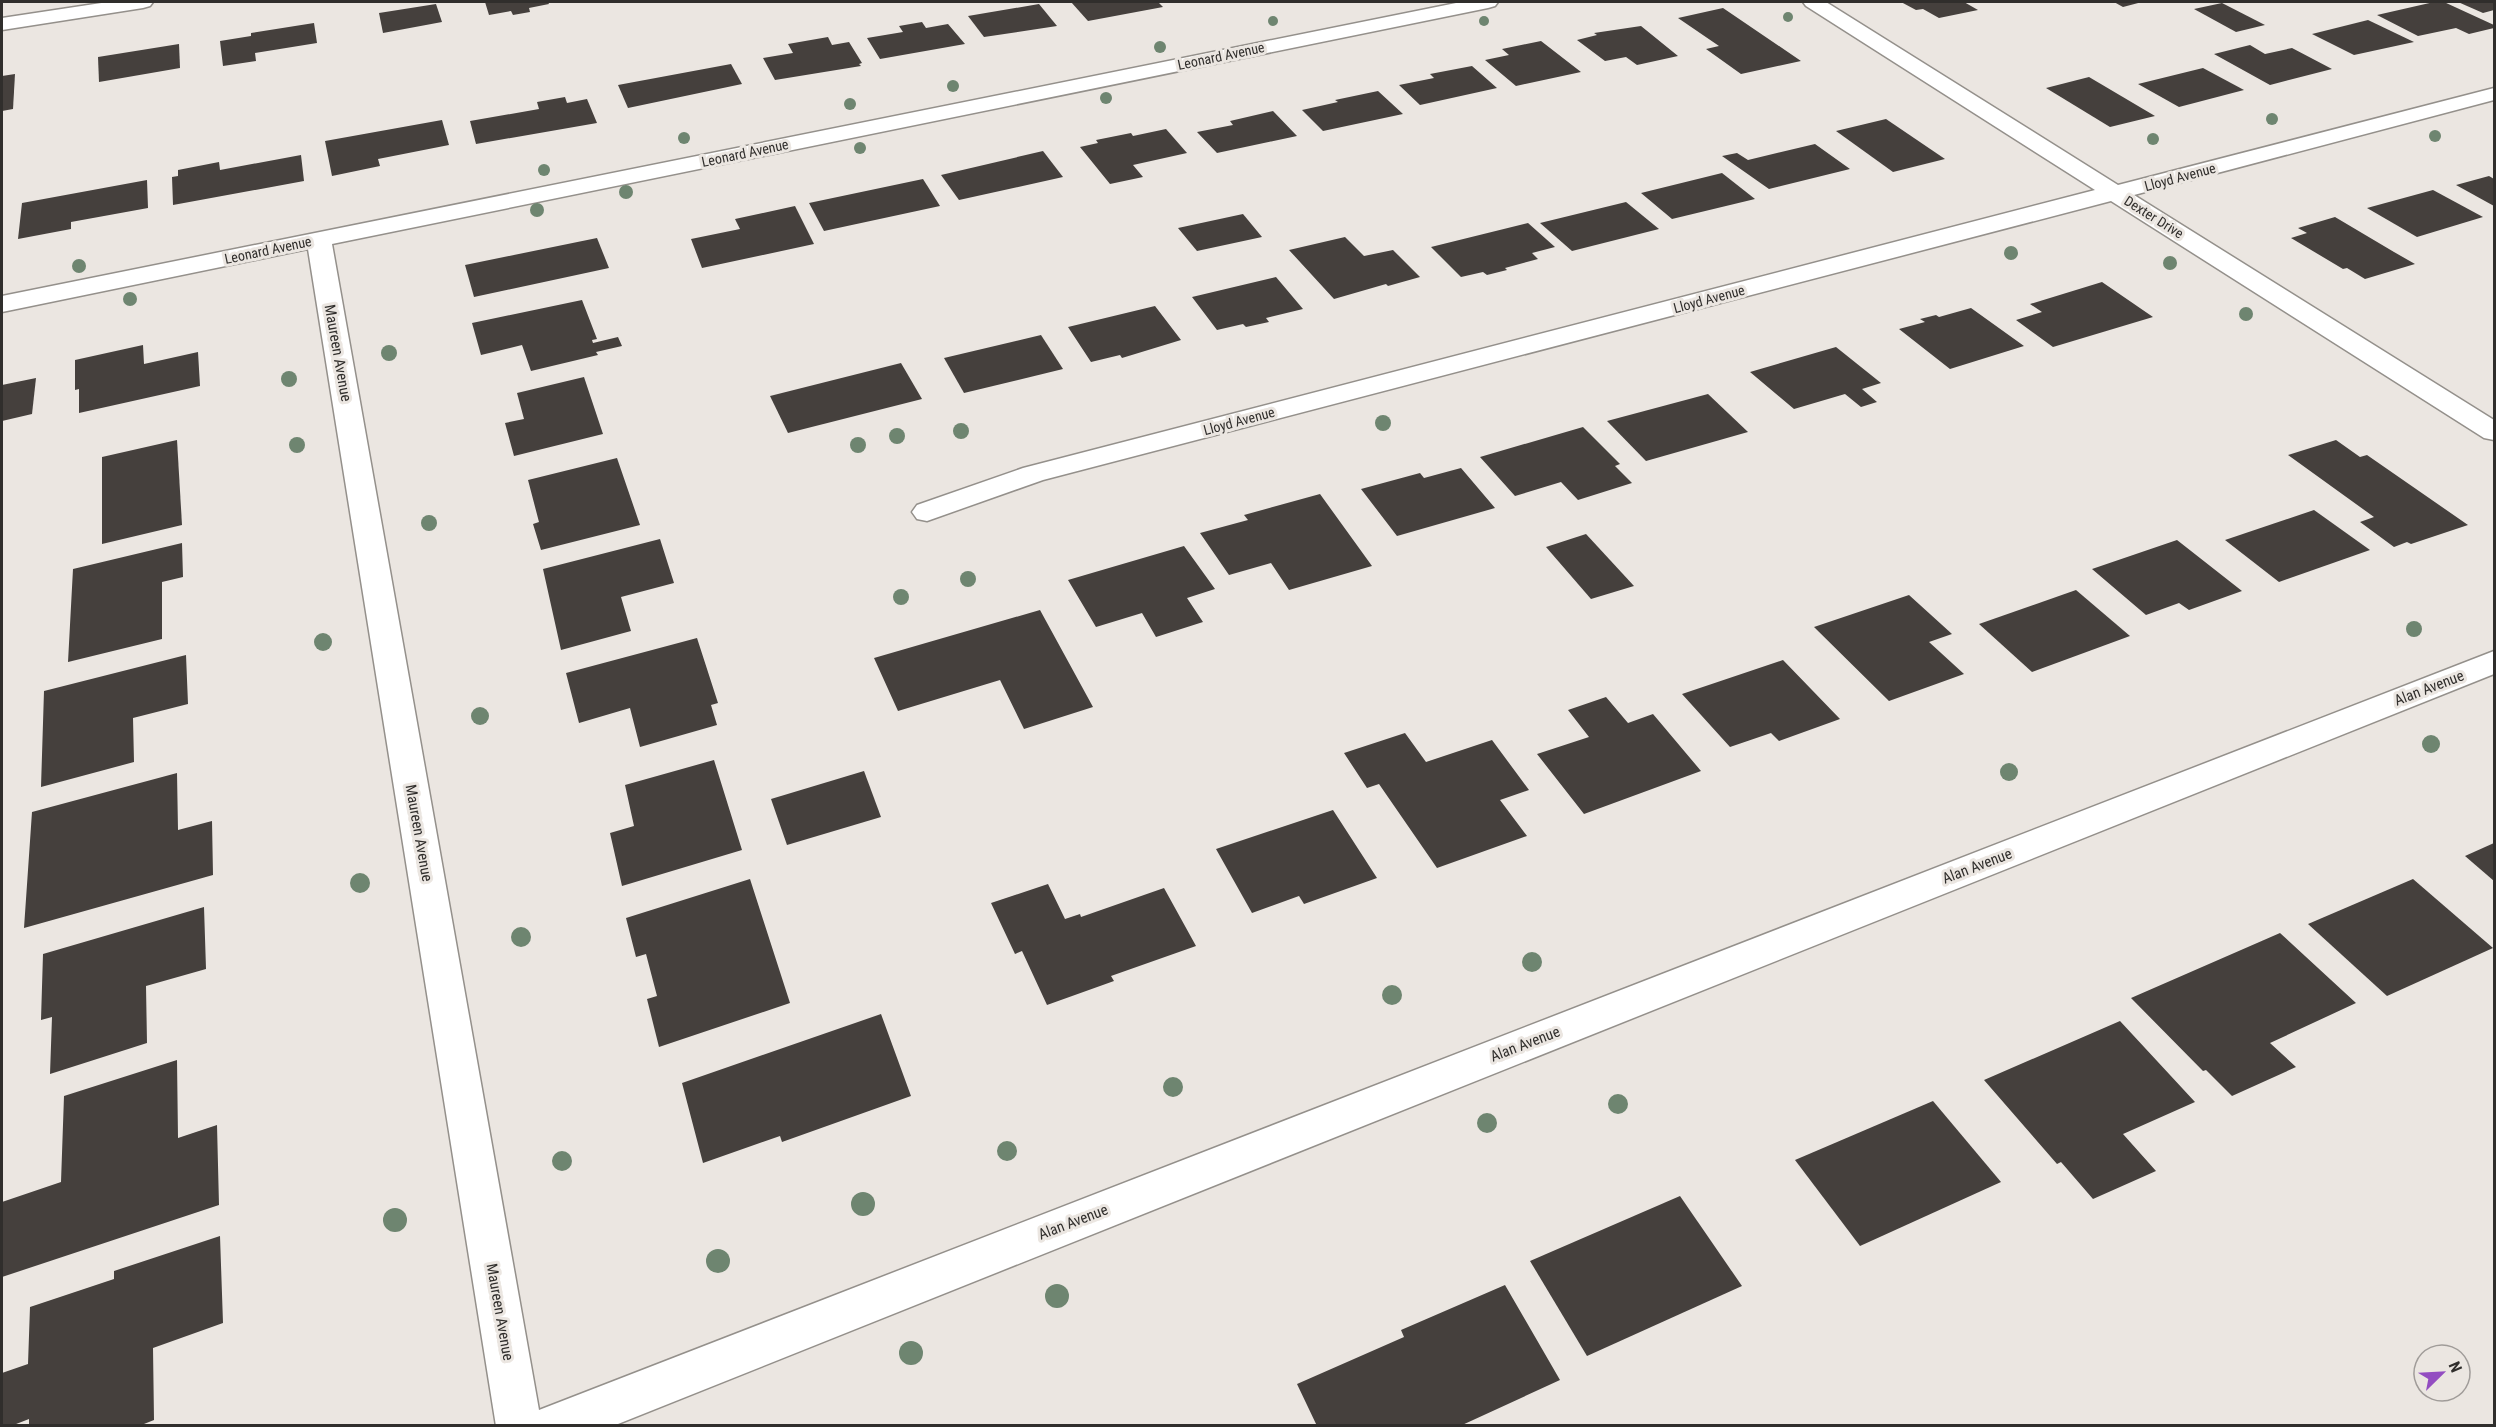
<svg xmlns="http://www.w3.org/2000/svg" width="2496" height="1427" viewBox="0 0 2496 1427" font-family="'Roboto Condensed',sans-serif">
  <style>
    .building { fill: #45403d }
    .lines { fill: none; stroke-linecap: round; stroke-linejoin: round }
    .street-casing { stroke: #94908b; stroke-width: 3 }
    .secondary-casing { stroke: #94908b; stroke-width: 3 }
    .street { fill: #fff; fill-rule: evenodd }
    .secondary { fill: #fff; fill-rule: evenodd }
    .tree { fill: #6e8570 }
    .labels { text-anchor: middle; dominant-baseline: central; stroke-width: 6; stroke-linejoin: round; paint-order: stroke }
    .far-street-label { font-size: 14px; fill: #302e2c; stroke: #ebe6e1 }
    .street-label { font-size: 15px; fill: #302e2c; stroke: #ebe6e1 }
  </style>
  <rect width="100%" height="100%" fill="#ebe6e1"/>
  <!-- building -->
  <g class="building">
    <polygon points="485,2 548,2 549,4 529,8 530,12 513,15 511,11 489,15"/>
    <polygon points="1071,2 1158,2 1163,7 1088,21"/>
    <polygon points="1901,2 1964,2 1978,10 1939,18 1923,9 1916,10"/>
    <polygon points="2114,2 2142,2 2123,7"/>
    <polygon points="2434,2 2444,2 2494,25 2494,28 2469,34 2456,28 2418,36 2377,15"/>
    <polygon points="2458,2 2494,2 2494,10 2483,13"/>
    <polygon points="2222,3 2265,25 2236,32 2194,9"/>
    <polygon points="436,4 442,22 383,33 379,13"/>
    <polygon points="1039,4 1057,26 984,37 968,16"/>
    <polygon points="1723,8 1801,61 1741,74 1706,49 1719,46 1678,18"/>
    <polygon points="2368,20 2414,42 2354,55 2312,34"/>
    <polygon points="922,22 926,28 948,24 965,44 880,59 867,38 903,32 899,26"/>
    <polygon points="314,23 317,43 255,53 256,61 223,66 220,41 251,36 251,33"/>
    <polygon points="1641,26 1678,56 1637,65 1626,57 1605,61 1577,40 1597,35 1594,33"/>
    <polygon points="828,37 832,45 849,42 862,63 859,64 861,66 775,80 763,58 793,53 788,44"/>
    <polygon points="1541,41 1581,72 1516,86 1485,60 1509,55 1502,49"/>
    <polygon points="179,44 180,68 99,82 98,57"/>
    <polygon points="2250,45 2265,54 2292,48 2332,69 2270,85 2214,54"/>
    <polygon points="731,64 742,84 628,108 618,85"/>
    <polygon points="1472,66 1497,88 1420,105 1399,85 1434,78 1430,74"/>
    <polygon points="2203,68 2244,90 2179,107 2138,84"/>
    <polygon points="15,74 13,109 2,111 2,76"/>
    <polygon points="2089,77 2155,116 2110,127 2046,88"/>
    <polygon points="1378,91 1403,114 1323,131 1302,110 1338,102 1335,100"/>
    <polygon points="565,97 567,103 587,99 597,123 476,144 470,121 539,109 537,102"/>
    <polygon points="1273,111 1297,136 1217,153 1197,132 1233,125 1230,121"/>
    <polygon points="1886,119 1945,159 1893,172 1836,131"/>
    <polygon points="442,120 449,145 378,159 380,166 332,176 325,141"/>
    <polygon points="1166,129 1187,153 1133,165 1143,177 1110,184 1080,147 1098,143 1096,140 1131,133 1133,136"/>
    <polygon points="1815,144 1850,169 1769,189 1722,156 1737,153 1748,160"/>
    <polygon points="1043,151 1063,177 959,200 941,175"/>
    <polygon points="301,155 304,181 173,205 172,177 178,176 178,170 219,162 220,170"/>
    <polygon points="1722,173 1755,199 1672,219 1641,193"/>
    <polygon points="2489,176 2494,179 2494,206 2456,185"/>
    <polygon points="923,179 940,206 824,231 809,203"/>
    <polygon points="147,180 148,208 71,222 71,229 18,239 22,203"/>
    <polygon points="2433,190 2483,217 2417,237 2367,208"/>
    <polygon points="1626,202 1659,229 1572,251 1540,223"/>
    <polygon points="795,206 814,244 702,268 691,239 740,229 735,219"/>
    <polygon points="1243,214 1262,237 1197,251 1178,228"/>
    <polygon points="2335,217 2394,252 2415,264 2365,279 2347,268 2343,269 2291,238 2307,233 2298,228"/>
    <polygon points="1528,223 1555,247 1532,253 1538,259 1505,268 1507,270 1487,275 1483,272 1461,277 1431,247"/>
    <polygon points="1345,237 1364,256 1393,250 1420,277 1388,286 1386,284 1334,299 1289,250"/>
    <polygon points="597,238 609,268 474,297 465,265"/>
    <polygon points="1276,277 1303,309 1266,318 1269,322 1246,327 1243,324 1217,330 1192,297"/>
    <polygon points="2102,282 2153,317 2053,347 2016,320 2042,312 2030,304"/>
    <polygon points="582,300 597,339 592,340 593,343 618,337 622,346 596,352 598,355 531,371 522,345 481,355 472,323"/>
    <polygon points="1155,306 1181,340 1122,358 1120,355 1091,362 1068,327"/>
    <polygon points="1971,308 2024,346 1950,369 1899,329 1925,322 1920,319 1936,315 1939,317"/>
    <polygon points="1041,335 1063,369 964,393 944,358"/>
    <polygon points="143,345 144,364 198,352 200,386 79,413 79,389 75,390 75,360"/>
    <polygon points="1836,347 1881,383 1862,389 1877,402 1861,407 1845,394 1794,409 1750,372"/>
    <polygon points="901,363 922,399 788,433 770,396"/>
    <polygon points="584,377 603,434 514,456 505,423 524,419 517,393"/>
    <polygon points="36,378 32,414 2,421 2,385"/>
    <polygon points="1708,394 1748,432 1646,461 1607,421"/>
    <polygon points="1583,427 1620,464 1615,466 1632,483 1578,500 1561,482 1515,496 1480,457"/>
    <polygon points="177,440 182,525 102,544 102,457"/>
    <polygon points="2336,440 2360,457 2367,455 2468,525 2411,544 2407,542 2394,547 2360,522 2374,517 2288,455"/>
    <polygon points="617,458 640,525 541,550 533,524 539,522 528,480"/>
    <polygon points="1461,468 1495,508 1397,536 1361,489 1420,473 1424,478"/>
    <polygon points="1320,494 1372,566 1289,590 1271,563 1229,575 1200,533 1248,520 1244,515"/>
    <polygon points="2314,510 2370,550 2279,582 2225,540"/>
    <polygon points="1586,534 1634,586 1591,599 1546,547"/>
    <polygon points="660,539 674,583 621,597 631,631 561,650 543,569"/>
    <polygon points="2177,540 2242,591 2189,610 2179,603 2146,615 2092,569"/>
    <polygon points="182,543 183,577 162,582 162,639 68,662 73,569"/>
    <polygon points="1184,546 1215,589 1187,598 1203,622 1156,637 1142,613 1096,627 1068,580"/>
    <polygon points="2076,590 2130,636 2032,672 1979,624"/>
    <polygon points="1909,595 1952,634 1929,642 1964,674 1889,701 1814,627"/>
    <polygon points="1040,610 1093,707 1024,729 1000,680 898,711 874,658"/>
    <polygon points="697,638 718,703 711,705 717,725 640,747 630,708 579,723 566,673"/>
    <polygon points="186,655 188,704 133,718 134,762 41,787 44,691"/>
    <polygon points="1783,660 1840,719 1779,741 1771,733 1730,747 1682,694"/>
    <polygon points="1606,697 1628,723 1653,714 1701,771 1584,814 1537,754 1589,737 1568,710"/>
    <polygon points="1405,733 1426,762 1492,740 1529,790 1500,800 1527,836 1437,868 1379,784 1367,788 1344,753"/>
    <polygon points="714,760 742,850 622,886 610,833 634,826 625,785"/>
    <polygon points="864,771 881,817 787,845 771,799"/>
    <polygon points="177,773 178,830 212,821 213,875 24,928 32,812"/>
    <polygon points="1333,810 1377,878 1304,904 1299,896 1252,913 1216,849"/>
    <polygon points="2494,843 2494,881 2465,856"/>
    <polygon points="750,879 790,1003 659,1047 647,999 657,996 646,954 636,957 626,918"/>
    <polygon points="2413,879 2493,948 2387,996 2308,924"/>
    <polygon points="1048,884 1065,919 1080,914 1081,917 1164,888 1196,946 1111,976 1114,981 1047,1005 1022,951 1015,954 991,903"/>
    <polygon points="204,907 206,969 146,986 147,1043 50,1074 52,1017 41,1020 43,954"/>
    <polygon points="2280,933 2356,1003 2270,1043 2296,1067 2232,1096 2206,1070 2203,1071 2131,998"/>
    <polygon points="881,1014 911,1096 782,1142 780,1136 703,1163 682,1083"/>
    <polygon points="2120,1021 2195,1102 2123,1134 2156,1171 2093,1199 2061,1162 2057,1164 1984,1080"/>
    <polygon points="177,1060 178,1138 217,1125 219,1205 2,1277 2,1202 61,1182 64,1096"/>
    <polygon points="1933,1101 2001,1182 1860,1246 1795,1160"/>
    <polygon points="1680,1196 1742,1286 1587,1356 1530,1261"/>
    <polygon points="220,1236 223,1323 153,1348 154,1420 139,1426 29,1426 29,1419 11,1426 2,1426 2,1373 28,1364 30,1307 114,1279 114,1271"/>
    <polygon points="1505,1285 1560,1380 1460,1426 1317,1426 1297,1384 1404,1337 1401,1330"/>
  </g>
  <g class="lines">
    <!-- street casing -->
    <g class="street-casing">
      <g id="street">
        <polygon points="1461,2 1498,2 1495,6 1488,8 332,244 539,1410 2494,651 2494,674 613,1426 496,1426 308,249 2,312 2,296"/>
        <polygon points="1803,2 1826,2 2118,185 2494,88 2494,100 2134,195 2494,420 2494,440 2484,438 2111,201 1043,480 927,521 917,519 912,512 917,505 1023,468 2095,190 1806,6"/>
      </g>
    </g>
    <!-- secondary casing -->
    <g class="secondary-casing">
      <polygon id="secondary" points="108,2 153,2 150,6 143,8 2,30 2,18"/>
    </g>
    <!-- street -->
    <use href="#street" class="street"/>
    <!-- secondary -->
    <use href="#secondary" class="secondary"/>
  </g>
  <!-- trees -->
  <g class="tree">
    <circle cx="1788" cy="17" r="5"/>
    <circle cx="1273" cy="21" r="5"/>
    <circle cx="1484" cy="21" r="5"/>
    <circle cx="1160" cy="47" r="6"/>
    <circle cx="953" cy="86" r="6"/>
    <circle cx="1106" cy="98" r="6"/>
    <circle cx="850" cy="104" r="6"/>
    <circle cx="2272" cy="119" r="6"/>
    <circle cx="2435" cy="136" r="6"/>
    <circle cx="684" cy="138" r="6"/>
    <circle cx="2153" cy="139" r="6"/>
    <circle cx="860" cy="148" r="6"/>
    <circle cx="544" cy="170" r="6"/>
    <circle cx="626" cy="192" r="7"/>
    <circle cx="537" cy="210" r="7"/>
    <circle cx="2011" cy="253" r="7"/>
    <circle cx="2170" cy="263" r="7"/>
    <circle cx="79" cy="266" r="7"/>
    <circle cx="130" cy="299" r="7"/>
    <circle cx="2246" cy="314" r="7"/>
    <circle cx="389" cy="353" r="8"/>
    <circle cx="289" cy="379" r="8"/>
    <circle cx="1383" cy="423" r="8"/>
    <circle cx="961" cy="431" r="8"/>
    <circle cx="897" cy="436" r="8"/>
    <circle cx="297" cy="445" r="8"/>
    <circle cx="858" cy="445" r="8"/>
    <circle cx="429" cy="523" r="8"/>
    <circle cx="968" cy="579" r="8"/>
    <circle cx="901" cy="597" r="8"/>
    <circle cx="2414" cy="629" r="8"/>
    <circle cx="323" cy="642" r="9"/>
    <circle cx="480" cy="716" r="9"/>
    <circle cx="2431" cy="744" r="9"/>
    <circle cx="2009" cy="772" r="9"/>
    <circle cx="360" cy="883" r="10"/>
    <circle cx="521" cy="937" r="10"/>
    <circle cx="1532" cy="962" r="10"/>
    <circle cx="1392" cy="995" r="10"/>
    <circle cx="1173" cy="1087" r="10"/>
    <circle cx="1618" cy="1104" r="10"/>
    <circle cx="1487" cy="1123" r="10"/>
    <circle cx="1007" cy="1151" r="10"/>
    <circle cx="562" cy="1161" r="10"/>
    <circle cx="863" cy="1204" r="12"/>
    <circle cx="395" cy="1220" r="12"/>
    <circle cx="718" cy="1261" r="12"/>
    <circle cx="1057" cy="1296" r="12"/>
    <circle cx="911" cy="1353" r="12"/>
  </g>
  <g class="labels">
    <!-- far-street labels -->
    <g class="far-street-label">
      <text transform="translate(1221 56) rotate(-12)">Leonard Avenue</text>
      <text transform="translate(745 153) rotate(-12)">Leonard Avenue</text>
      <text transform="translate(2180 177) rotate(-15)">Lloyd Avenue</text>
      <text transform="translate(2154 217) rotate(32)">Dexter Drive</text>
      <text transform="translate(268 250) rotate(-12)">Leonard Avenue</text>
      <text transform="translate(1709 299) rotate(-15)">Lloyd Avenue</text>
      <text transform="translate(1239 421) rotate(-15)">Lloyd Avenue</text>
    </g>
    <!-- street labels -->
    <g class="street-label">
      <text transform="translate(338 353) rotate(80)">Maureen Avenue</text>
      <text transform="translate(2429 688) rotate(-21)">Alan Avenue</text>
      <text transform="translate(419 833) rotate(80)">Maureen Avenue</text>
      <text transform="translate(1977 866) rotate(-21)">Alan Avenue</text>
      <text transform="translate(1525 1044) rotate(-21)">Alan Avenue</text>
      <text transform="translate(1073 1222) rotate(-21)">Alan Avenue</text>
      <text transform="translate(500 1312) rotate(80)">Maureen Avenue</text>
    </g>
  </g>
  <!-- border -->
  <rect width="2496" height="1427" fill="none" stroke="#302e2c" stroke-width="6"/>
  <!-- north arrow -->
  <g transform="translate(2442 1373) rotate(66)"><circle r="28" fill="#ebe6e1" stroke="#a09c99" stroke-width="1.5"/>
  <path d="M0-4.5L10 22L0 15L-10 22Z" fill="#934dc1"/>
  <text y="-9" font-size="16" font-weight="bold" text-anchor="middle" fill="#302e2c">N</text>
  </g>
</svg>
